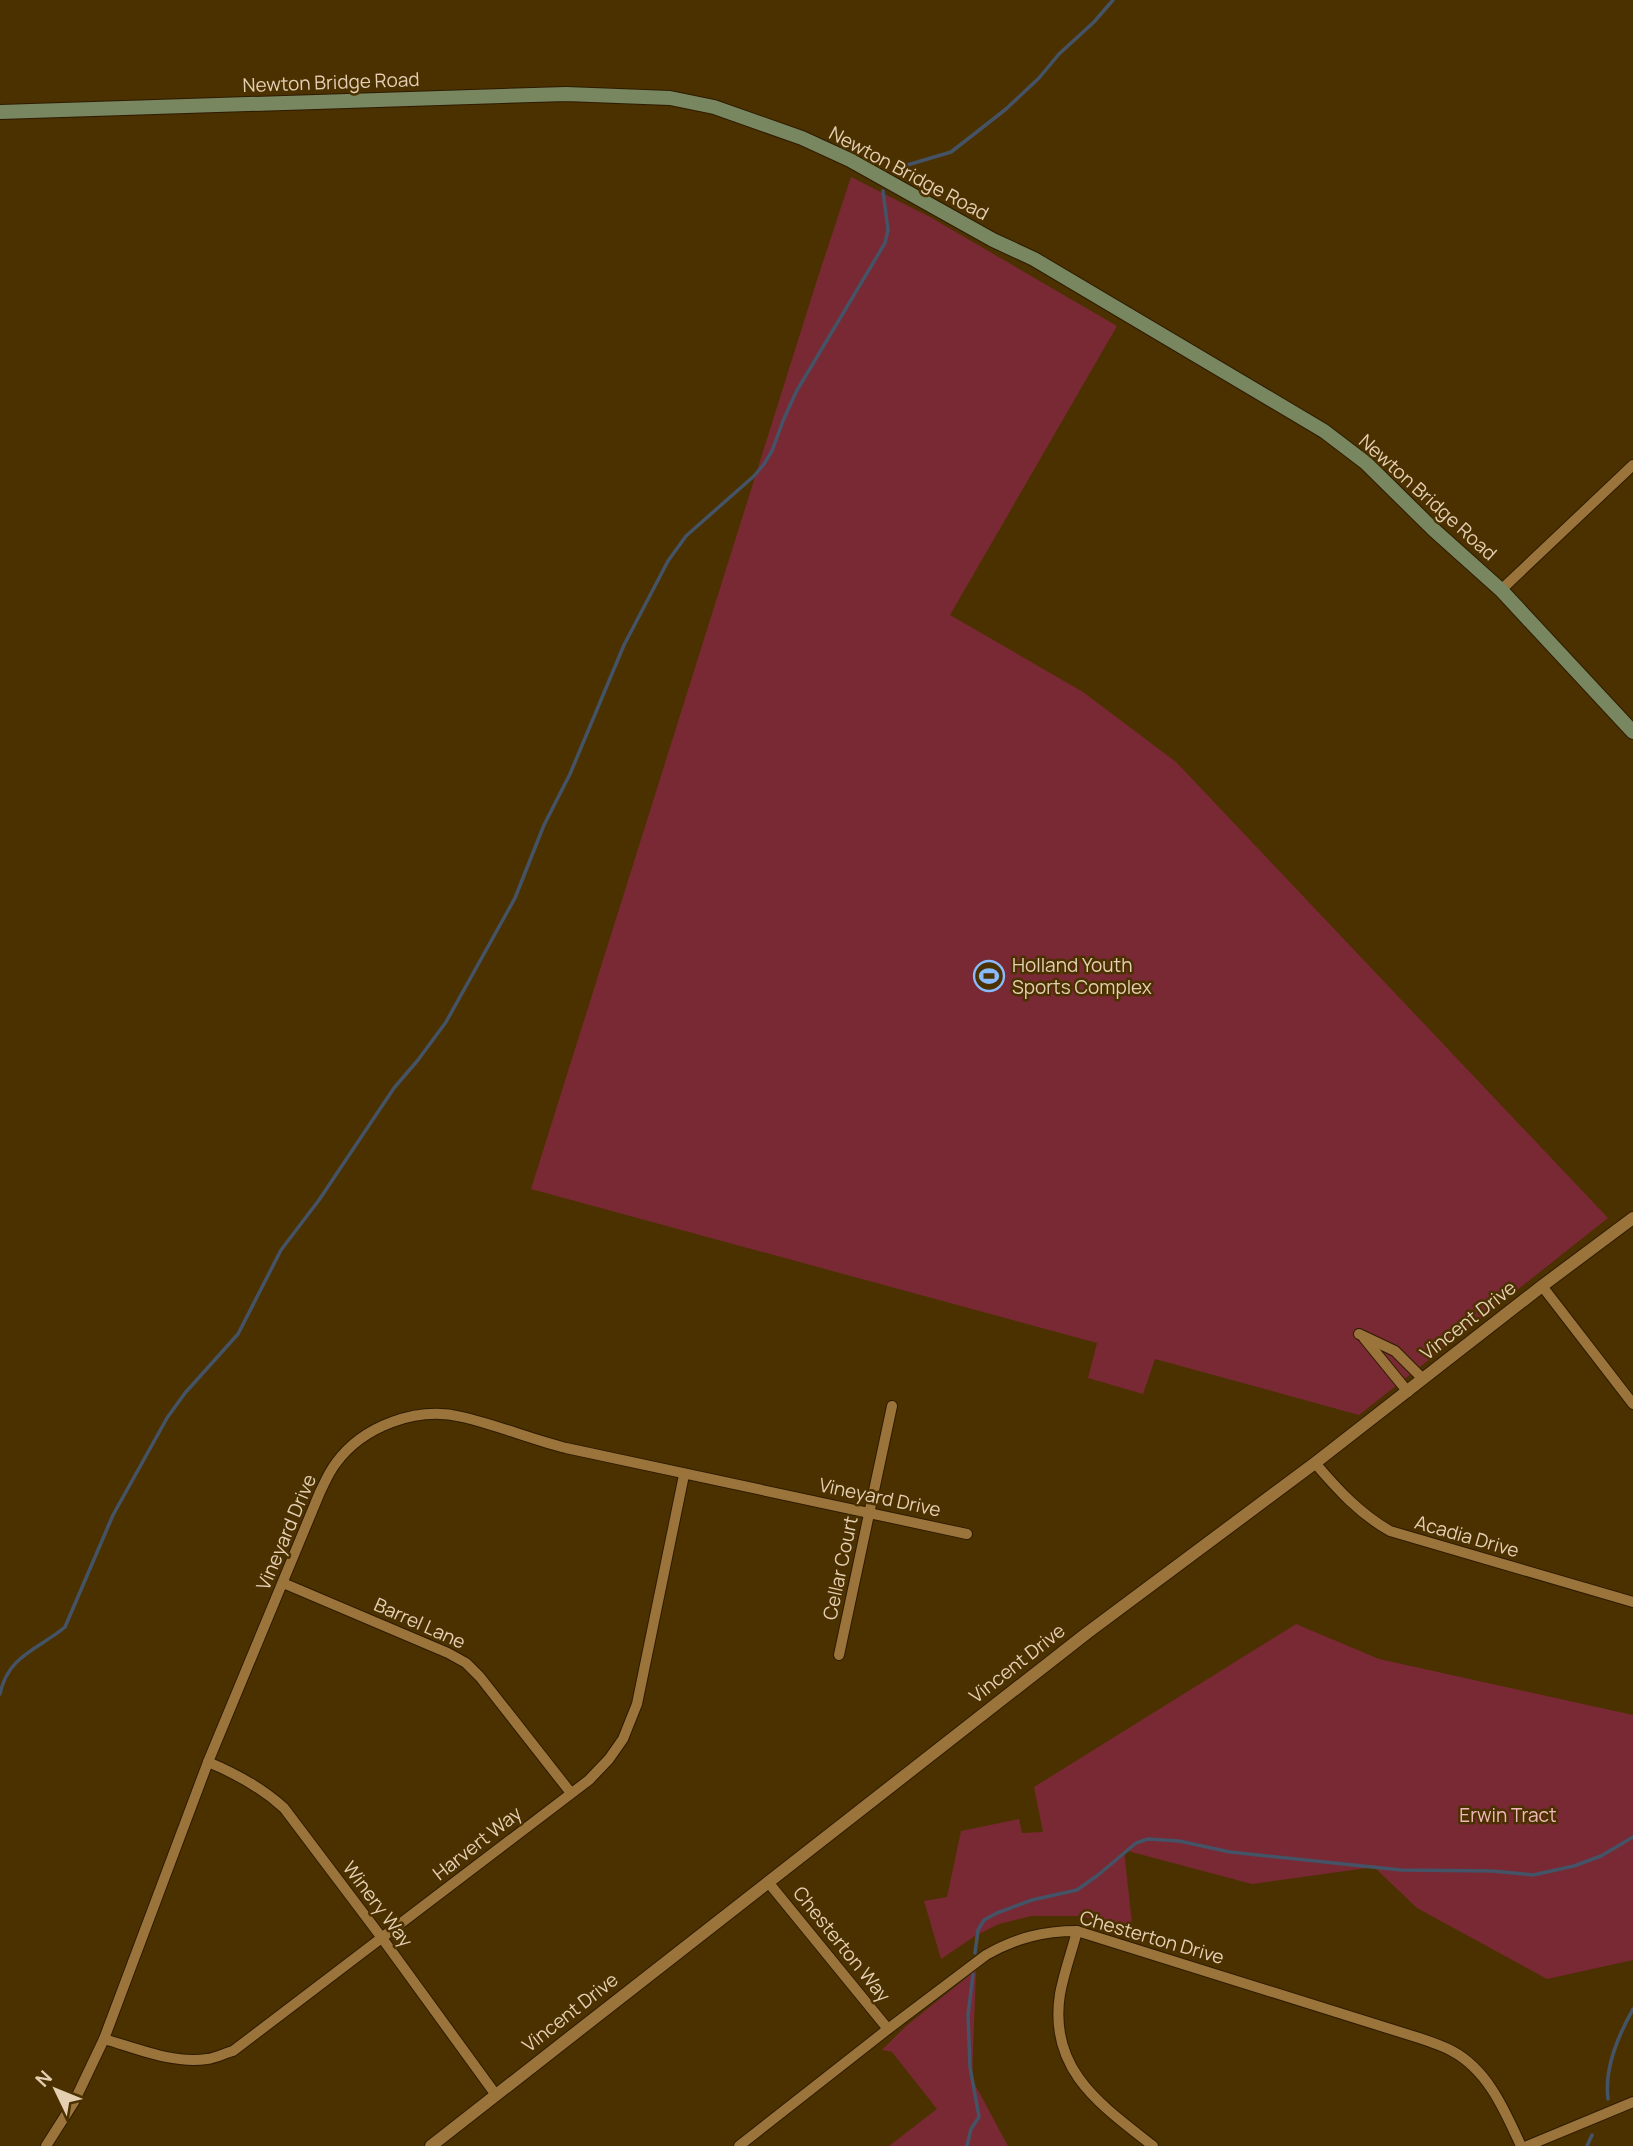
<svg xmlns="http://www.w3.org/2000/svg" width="1633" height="2146" font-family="Manrope,sans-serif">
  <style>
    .green { fill: #782934 }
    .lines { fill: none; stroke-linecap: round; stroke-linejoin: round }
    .stream { stroke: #445366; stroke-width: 3.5 }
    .minor-casing { stroke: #2d1b00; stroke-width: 12 }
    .tertiary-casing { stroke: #2d1b00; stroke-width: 14 }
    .secondary-casing { stroke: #2d1b00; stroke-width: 16 }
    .minor { stroke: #9a743b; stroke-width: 10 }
    .tertiary { stroke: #9a743b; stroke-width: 12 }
    .secondary { stroke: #78875f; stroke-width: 14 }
    .labels { text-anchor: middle; stroke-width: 5; stroke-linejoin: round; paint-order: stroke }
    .street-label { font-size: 19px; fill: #e4cfb3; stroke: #4c3100 }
    .poi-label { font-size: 19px; fill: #e4cfb3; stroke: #4c3100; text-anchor: start }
    .park-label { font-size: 19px; fill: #f1b8bb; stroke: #4c3100 }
  </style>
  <rect width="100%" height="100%" fill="#4c3100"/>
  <g class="green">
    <polygon points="851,177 930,217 1117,326 950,615 1083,692 1176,762 1608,1218 1359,1415 1155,1359 1143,1394 1088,1378 1097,1343 531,1189 817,280"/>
    <polygon points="1296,1624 1379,1659 1633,1715 1633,1960 1547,1979 1417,1908 1374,1867 1252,1884 1124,1850 1133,1933 1082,1916 1031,1916 999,1924 975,1936 941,1959 924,1901 947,1897 961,1831 1019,1819 1022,1833 1043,1832 1034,1787"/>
    <polygon points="976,1970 972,2079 1008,2146 889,2146 937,2109 892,2052 882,2050 906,2026"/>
  </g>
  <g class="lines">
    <g class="stream">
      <polyline points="894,169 951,152 978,131 1006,109 1039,78 1059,54 1094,22 1113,0"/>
      <path d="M0,1694C8,1655 39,1649 65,1627L113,1515L167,1418L185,1393L238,1334L281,1250L319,1200L394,1088L418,1060L446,1022L515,898L544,825L570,774L624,645L668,561L686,536L754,476L764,464L772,451L783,421L796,392L885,243L888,230L883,191"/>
      <polyline points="975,1953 978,1930 984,1920 997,1913 1032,1900 1077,1890 1098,1875 1136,1843 1148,1839 1179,1841 1230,1852 1401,1870 1493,1871 1533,1875 1574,1866 1601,1856 1633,1837"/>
      <path d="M1608,2099C1604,2068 1618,2036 1633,2009"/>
      <polyline points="967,2146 971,2129 979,2117 970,2067 968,2015 973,1974"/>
      <polyline points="1587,2146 1592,2135"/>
    </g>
    <g class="minor-casing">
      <g id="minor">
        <polyline points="1501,590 1633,465"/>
        <polyline points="1542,1286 1633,1404"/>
        <polyline points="1359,1334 1395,1351 1423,1379"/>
        <polyline points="1364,1338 1408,1392"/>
        <path d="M1315,1463C1338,1490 1360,1514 1390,1531L1633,1602"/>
        <polyline points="283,1583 448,1653 466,1663 480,1677 571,1793"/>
        <polyline points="839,1655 892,1406"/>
        <path d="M208,1762C237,1774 261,1787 284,1808L382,1938L496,2095"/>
        <polyline points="768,1882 888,2029"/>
        <path d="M1077,1931C1072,1951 1064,1972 1060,1994C1048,2070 1101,2105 1153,2146"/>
        <path d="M104,2039C136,2048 172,2064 207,2059C216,2058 225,2053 233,2051L589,1780L609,1759L623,1739L637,1704L684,1475"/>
        <path d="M46,2146L74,2102L104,2039L208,1762L320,1492C325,1482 329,1472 336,1463C363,1426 417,1406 462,1417C497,1425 530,1439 566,1448L967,1534"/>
        <path d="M739,2146L888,2029L986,1955C1016,1938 1043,1931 1077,1931L1416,2037C1428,2041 1441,2045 1452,2051C1488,2070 1505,2111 1521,2146"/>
        <polyline points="1527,2146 1633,2102"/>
      </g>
    </g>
    <g class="tertiary-casing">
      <polyline id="tertiary" points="431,2146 1087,1633 1315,1463 1542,1286 1633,1218"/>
    </g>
    <g class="secondary-casing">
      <polyline id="secondary" points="0,112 566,94 670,98 714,107 802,138 850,160 993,240 1034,259 1324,431 1366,463 1434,530 1501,590 1633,732"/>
    </g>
    <use href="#minor" class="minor"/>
    <use href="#tertiary" class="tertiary"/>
    <use href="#secondary" class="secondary"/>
  </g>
  <defs>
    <g id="stadium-ring" transform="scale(1.575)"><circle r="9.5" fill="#4c3100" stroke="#89bafc" stroke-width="1.5"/><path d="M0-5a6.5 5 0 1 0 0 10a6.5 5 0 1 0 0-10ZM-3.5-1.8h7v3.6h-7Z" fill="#89bafc"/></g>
  </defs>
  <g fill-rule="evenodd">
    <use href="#stadium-ring" x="989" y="976"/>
  </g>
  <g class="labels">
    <g class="street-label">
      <text transform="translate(331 82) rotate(-2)" y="7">Newton Bridge Road</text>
      <text transform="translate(909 173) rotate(28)" y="7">Newton Bridge Road</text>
      <text transform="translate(1428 497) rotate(42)" y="7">Newton Bridge Road</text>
      <text transform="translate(1468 1320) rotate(-38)" y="7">Vincent Drive</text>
      <text transform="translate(880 1497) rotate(12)" y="7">Vineyard Drive</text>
      <text transform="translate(286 1532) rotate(-67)" y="7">Vineyard Drive</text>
      <text transform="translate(1467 1536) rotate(16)" y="7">Acadia Drive</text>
      <text transform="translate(840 1568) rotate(-78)" y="7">Cellar Court</text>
      <text transform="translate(420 1623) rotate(24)" y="7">Barrel Lane</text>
      <text transform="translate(1017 1663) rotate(-38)" y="7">Vincent Drive</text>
      <text transform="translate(477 1843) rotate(-38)" y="7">Harvert Way</text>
      <text transform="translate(378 1904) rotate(53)" y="7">Winery Way</text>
      <text transform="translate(1152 1937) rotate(16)" y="7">Chesterton Drive</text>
      <text transform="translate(842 1944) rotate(51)" y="7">Chesterton Way</text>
      <text transform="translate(570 2012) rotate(-38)" y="7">Vincent Drive</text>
    </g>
    <g class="poi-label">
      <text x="1012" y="972">Holland Youth<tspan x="1012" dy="22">Sports Complex</tspan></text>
    </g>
    <g class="park-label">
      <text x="1508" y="1822">Erwin Tract</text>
    </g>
  </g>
  <g transform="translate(56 2090) rotate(313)" stroke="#4c3100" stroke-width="5" paint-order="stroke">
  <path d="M0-5L12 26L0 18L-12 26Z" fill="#e4cfb3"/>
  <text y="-10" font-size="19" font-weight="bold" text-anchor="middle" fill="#e4cfb3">N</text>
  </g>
</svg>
